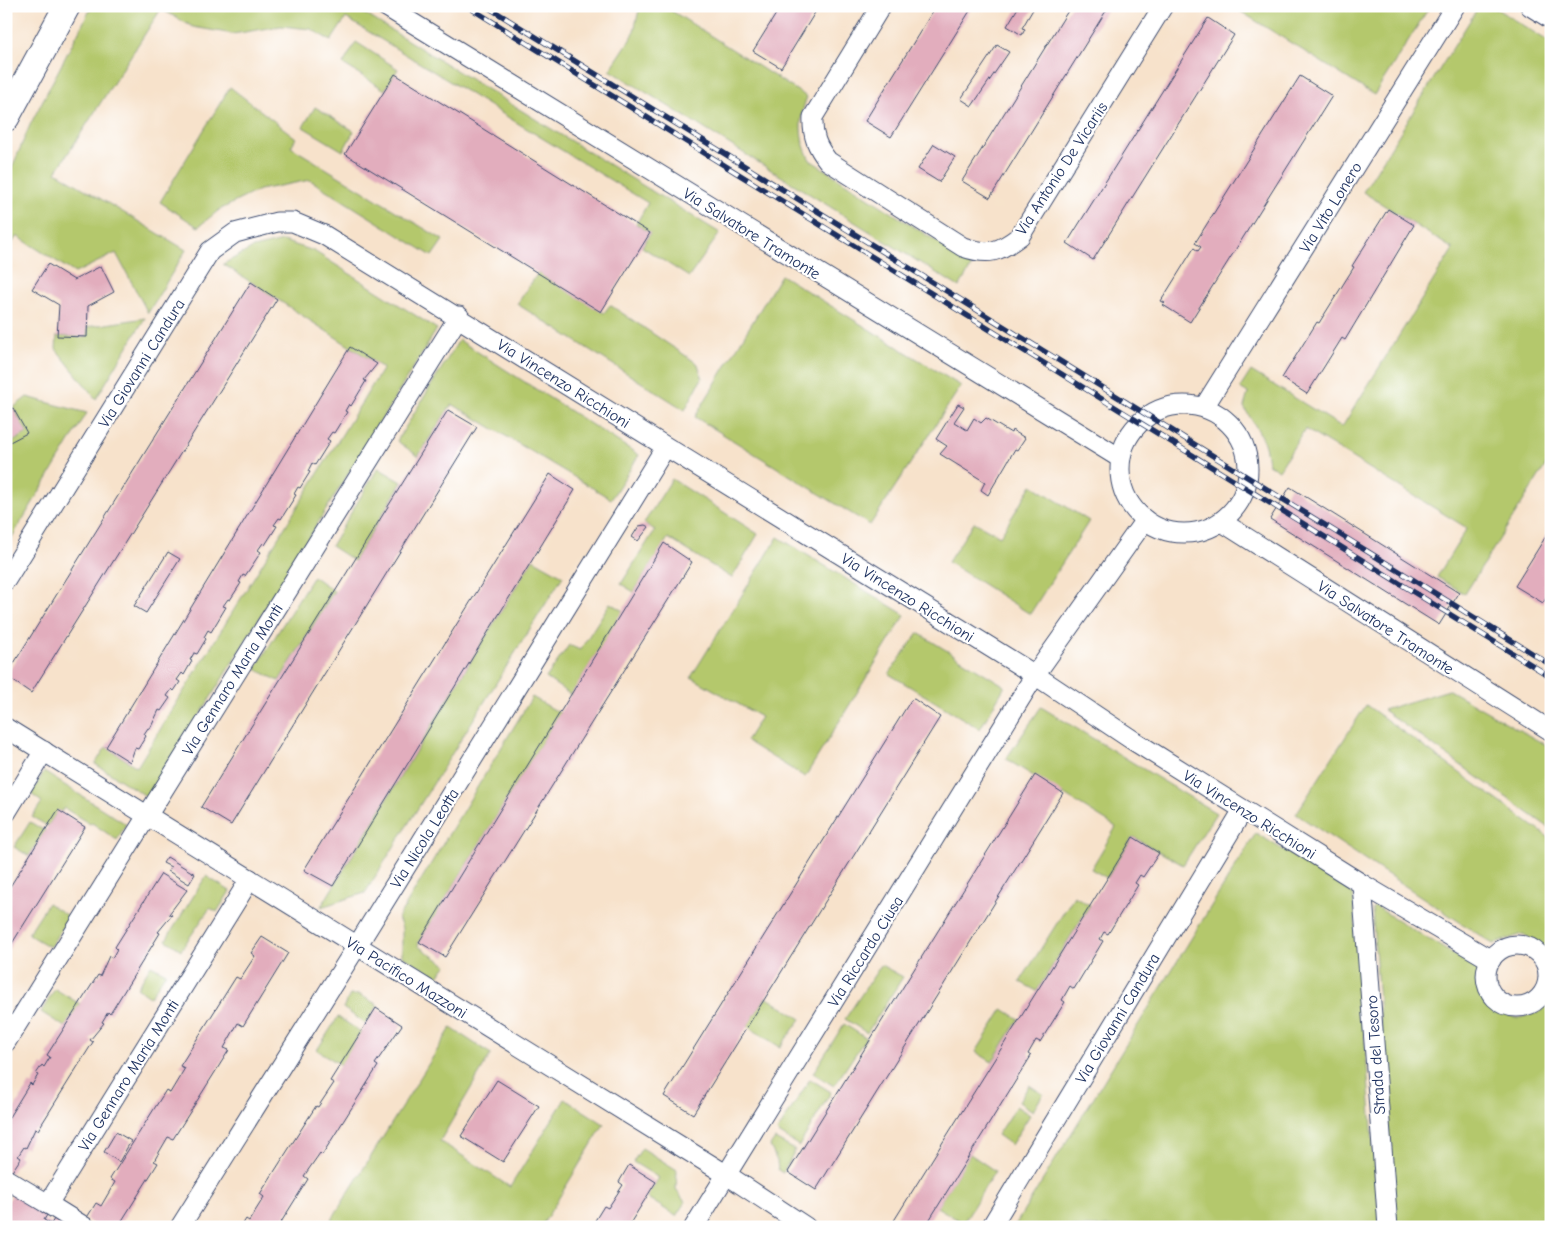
<svg xmlns="http://www.w3.org/2000/svg" width="1557" height="1233" font-family="'Comic Neue',sans-serif">
  <style>
    .green { fill: #b4c86c; stroke: #687c65 }
    .building { fill: #e2adbd }
    .lines { fill: none; stroke-linecap: round; stroke-linejoin: round }
    .minor-casing { stroke: #3c4a6e; stroke-width: 21 }
    .secondary-casing { stroke: #3c4a6e; stroke-width: 28 }
    .minor { stroke: #fff; stroke-width: 19 }
    .secondary { stroke: #fff; stroke-width: 26 }
    .rail-casing { stroke: #1b2f5e; stroke-width: 5.5 }
    .rail { stroke: #fff; stroke-width: 4; stroke-dasharray: 11; stroke-linecap: butt }
    .labels { text-anchor: middle; stroke-width: 4.5; stroke-linejoin: round; paint-order: stroke }
    .street-label { font-size: 16px; fill: #1b2f5e; stroke: #fff }
  </style>
  <rect width="100%" height="100%" fill="#fff"/>
  <filter id="ink" filterUnits="userSpaceOnUse"><feTurbulence type="fractalNoise" baseFrequency=".02" numOctaves="2"/><feDisplacementMap in="SourceGraphic" scale="10" xChannelSelector="R" yChannelSelector="G"/><feConvolveMatrix kernelMatrix="1 2 1 2 8 2 1 2 1" color-interpolation-filters="sRGB"/></filter>
  <filter id="wash" filterUnits="userSpaceOnUse"><feTurbulence type="fractalNoise" baseFrequency=".0096" numOctaves="4" result="noise"/><feDisplacementMap in="SourceGraphic" scale="20" xChannelSelector="R" yChannelSelector="G"/><feGaussianBlur stdDeviation="1.12" result="paint"/><feColorMatrix in="noise" values="0 0 0 0 0 0 0 0 0 0 0 0 0 0 0 0 0 1.4 0 .05"/><feComposite in="paint" operator="in"/></filter>
  <g filter="url(#wash)">
    <rect width="100%" height="100%" fill="#f7e2cb"/>
    <g class="green">
      <polygon points="92,6 352,6 720,233 689,277 642,247 650,233 636,224 648,203 346,18 331,41 311,29 281,26 233,34 193,27 161,9 56,172 186,250 148,313 116,253 75,273 17,236 6,252 6,182 30,125"/>
      <path d="M640,6H664L807,97C798,120 799,138 810,160L964,259L975,261L959,287L610,70L633,35Z"/>
      <polygon points="1232,6 1430,6 1374,95"/>
      <path d="M1479,6H1492L1551,43V457L1465,594L1437,577L1467,528L1305,429L1279,470L1268,464C1265,434 1257,431 1244,407L1248,393L1240,388L1251,371L1342,427L1453,249L1363,192Z"/>
      <polygon points="356,42 398,69 385,90 343,64"/>
      <polygon points="230,87 296,138 291,147 443,240 432,256 310,180 259,190 219,210 198,227 160,202"/>
      <polygon points="315,107 354,131 343,151 303,127"/>
      <polygon points="283,241 314,251 437,329 149,798 95,764 106,747 137,767 383,368 223,264 253,248"/>
      <polygon points="538,273 604,313 610,305 698,364 702,378 685,410 517,304"/>
      <polygon points="781,275 961,386 870,525 695,417"/>
      <polygon points="145,318 96,399 56,349 57,336 87,337 87,327"/>
      <polygon points="459,340 639,455 611,499 452,404 418,456 397,441"/>
      <polygon points="27,397 87,413 6,547 6,446 27,433 13,408"/>
      <polygon points="378,468 402,482 354,561 331,546"/>
      <polygon points="672,479 758,534 732,578 668,538 634,592 621,584 655,530 644,523"/>
      <polygon points="1032,485 1089,521 1030,614 948,562 974,522 1000,536"/>
      <polygon points="778,537 905,615 805,777 746,741 761,717 691,677"/>
      <polygon points="533,559 563,576 365,893 321,907"/>
      <polygon points="313,576 334,591 279,681 255,669"/>
      <polygon points="610,603 623,611 571,695 546,678 569,645 580,650"/>
      <polygon points="918,633 1005,686 980,729 889,674"/>
      <polygon points="1449,690 1551,748 1551,829 1383,710"/>
      <polygon points="532,697 560,713 419,942 418,946 447,965 438,976 402,956 402,928 398,918"/>
      <polygon points="1366,705 1551,839 1551,951 1523,934 1493,944 1296,814"/>
      <polygon points="1041,707 1216,813 1183,865 1133,837 1107,878 1091,869 1116,827 1006,759"/>
      <polygon points="44,772 126,824 117,840 92,823 90,824 64,808 61,812 58,810 48,826 32,817 42,802 31,794"/>
      <polygon points="30,822 45,831 29,856 14,847"/>
      <polygon points="1256,833 1353,893 1380,1227 1014,1227"/>
      <polygon points="206,876 230,891 217,912 210,908 181,950 166,940"/>
      <polygon points="1074,896 1090,905 1037,991 1020,982"/>
      <polygon points="48,903 69,917 50,947 28,934"/>
      <polygon points="1375,906 1480,971 1482,995 1499,1013 1519,1018 1540,1012 1551,1000 1551,1227 1396,1227 1372,909"/>
      <polygon points="151,965 166,973 150,997 137,988"/>
      <polygon points="881,965 903,977 867,1033 845,1019"/>
      <polygon points="55,989 80,1004 65,1027 41,1012"/>
      <polygon points="350,995 360,995 378,1005 366,1024 343,1008"/>
      <polygon points="766,997 801,1019 780,1047 747,1026"/>
      <polygon points="1003,1009 1019,1019 992,1062 976,1052"/>
      <polygon points="338,1017 361,1032 341,1065 317,1050"/>
      <polygon points="844,1024 866,1038 834,1086 813,1073"/>
      <polygon points="451,1028 491,1054 440,1141 510,1187 565,1099 604,1124 541,1227 327,1227"/>
      <polygon points="810,1079 831,1092 799,1146 777,1132"/>
      <polygon points="1029,1085 1043,1094 1033,1111 1019,1102"/>
      <polygon points="1016,1106 1030,1115 1011,1145 997,1135"/>
      <polygon points="775,1139 795,1150 783,1173 778,1170 777,1161 770,1146"/>
      <polygon points="642,1148 677,1170 676,1190 685,1202 676,1216 646,1197 659,1178 633,1162"/>
      <polygon points="970,1154 995,1171 963,1223 937,1207"/>
    </g>
    <g id="blocks">
      <g class="building">
        <polygon points="781,6 819,6 781,68 753,51"/>
        <polygon points="936,6 973,6 891,137 865,121"/>
        <polygon points="1019,6 1035,6 1022,28 1025,29 1022,35 1007,26"/>
        <polygon points="1071,6 1109,6 990,198 962,181"/>
        <polygon points="1208,18 1234,35 1093,260 1067,243"/>
        <polygon points="997,45 1009,52 972,106 961,99"/>
        <polygon points="395,74 650,233 601,312 345,154"/>
        <polygon points="1300,76 1332,96 1190,322 1163,305 1165,303 1161,301 1194,248 1198,251 1201,247 1195,243"/>
        <polygon points="934,144 955,157 939,182 918,169"/>
        <polygon points="1388,209 1414,225 1345,340 1342,338 1307,394 1282,378 1317,322 1319,323 1354,267 1352,266"/>
        <polygon points="48,264 74,280 101,266 114,292 88,306 87,337 57,336 59,305 32,289"/>
        <polygon points="251,282 277,299 31,693 6,676"/>
        <polygon points="350,347 377,364 364,380 366,381 351,406 349,404 345,411 347,412 334,433 332,432 327,439 330,441 315,465 312,463 308,471 310,472 300,488 298,487 294,494 296,495 281,519 279,518 274,525 277,526 265,545 263,543 258,550 261,552 245,576 243,575 239,582 241,583 230,600 228,599 223,606 226,607 211,632 208,630 204,637 206,639 197,654 194,653 190,660 192,661 184,675 182,673 177,680 180,682 174,691 172,689 167,696 170,698 161,711 159,710 150,729 148,728 144,734 146,736 138,749 135,748 130,762 106,747"/>
        <polygon points="958,404 964,407 954,422 967,430 974,418 981,423 986,418 1011,433 1012,430 1025,438 1017,450 1015,449 988,495 981,490 985,482 940,454 947,446 936,439"/>
        <polygon points="13,408 27,433 6,444 6,411"/>
        <polygon points="448,410 477,427 231,825 201,807"/>
        <polygon points="550,474 575,490 333,886 304,870"/>
        <polygon points="1290,487 1459,593 1439,625 1270,519"/>
        <polygon points="645,525 649,527 638,541 632,537 639,526"/>
        <polygon points="1551,528 1551,590 1543,603 1515,586"/>
        <polygon points="664,543 692,562 445,957 419,942"/>
        <polygon points="168,552 180,559 146,613 134,606"/>
        <polygon points="914,699 940,717 693,1114 664,1096 911,700"/>
        <polygon points="1035,775 1063,793 816,1190 788,1172"/>
        <polygon points="58,810 85,827 6,953 6,893"/>
        <polygon points="1133,837 1159,853 1143,877 1140,875 1135,883 1138,885 1108,934 1104,932 1100,939 1103,941 1074,989 1070,986 1062,1000 1065,1002 1040,1042 1036,1040 1028,1054 1031,1056 925,1227 890,1227"/>
        <polygon points="167,857 195,874 189,884 168,871 171,867 163,863"/>
        <polygon points="161,874 187,890 169,914 172,915 158,932 160,933 110,1014 108,1012 102,1022 104,1023 90,1040 93,1042 38,1130 35,1129 26,1148 24,1147 18,1156 21,1158 11,1173 6,1170 6,1122 30,1083 32,1085 38,1075 36,1074 42,1065 44,1067 50,1057 47,1055 98,975 100,976 109,956 112,958 117,949 115,947"/>
        <polygon points="262,937 288,953 243,1026 238,1023 224,1048 229,1050 173,1139 168,1137 154,1161 158,1163 118,1227 97,1227 86,1219 96,1203 101,1206 115,1182 110,1179 166,1090 170,1093 185,1068 180,1066 236,977 240,979 255,956 251,953"/>
        <polygon points="376,1008 402,1025 375,1064 378,1066 322,1155 320,1153 304,1176 308,1179 278,1227 241,1227 246,1219 249,1221 264,1197 260,1194 316,1106 318,1107 334,1083 330,1081"/>
        <polygon points="497,1080 539,1106 503,1162 461,1136"/>
        <polygon points="116,1132 131,1141 119,1162 104,1152"/>
        <polygon points="629,1165 656,1182 629,1225 631,1227 591,1227 604,1206 608,1208 623,1185 619,1182"/>
        <polygon points="13,1194 47,1215 44,1220 51,1224 54,1219 66,1227 6,1227 6,1204"/>
      </g>
    </g>
  </g>
  <g filter="url(#ink)">
    <use href="#blocks" fill-opacity="0" stroke="#3c4a6e" stroke-width="1"/>
    <g class="lines">
      <g class="minor-casing">
        <g id="minor">
          <polyline points="385,6 1120,458"/>
          <path d="M881,6L813,117C812,136 817,147 828,161L963,247C989,256 999,252 1020,236L1163,6"/>
          <polyline points="1530,6 1551,19"/>
          <circle cx="1184" cy="469" r="64"/>
          <polyline points="1204,407 1455,6"/>
          <polyline points="1222,522 1551,731"/>
          <polyline points="6,580 210,251 235,233 277,222 293,222 324,235 1035,675 1134,741 1362,884 1491,960"/>
          <polyline points="6,728 727,1175 806,1227"/>
          <polyline points="6,813 44,751"/>
          <polyline points="1362,884 1388,1227"/>
          <circle cx="1517" cy="976" r="31"/>
          <polyline points="6,1042 459,316"/>
          <polyline points="6,1179 48,1204 250,879"/>
          <polyline points="48,1204 85,1227"/>
          <polyline points="180,1227 357,946 665,448"/>
          <polyline points="694,1227 1035,675 1145,520"/>
          <polyline points="991,1227 1243,810"/>
        </g>
      </g>
      <g class="secondary-casing">
        <polyline id="secondary" points="6,118 67,6"/>
      </g>
      <use href="#minor" class="minor"/>
      <use href="#secondary" class="secondary"/>
      <g class="rail-casing">
        <g id="rail">
          <polyline points="467,6 1551,677"/>
          <polyline points="486,6 1551,665"/>
        </g>
      </g>
      <use href="#rail" class="rail"/>
    </g>
  </g>
  <g class="labels">
    <g class="street-label">
      <text transform="translate(1061 168) rotate(-57)" y="6">Via Antonio De Vicariis</text>
      <text transform="translate(1330 207) rotate(-58)" y="6">Via Vito Lonero</text>
      <text transform="translate(752 233) rotate(32)" y="6">Via Salvatore Tramonte</text>
      <text transform="translate(141 363) rotate(-58)" y="6">Via Giovanni Candura</text>
      <text transform="translate(564 383) rotate(32)" y="6">Via Vincenzo Ricchioni</text>
      <text transform="translate(908 597) rotate(32)" y="6">Via Vincenzo Ricchioni</text>
      <text transform="translate(1386 627) rotate(33)" y="6">Via Salvatore Tramonte</text>
      <text transform="translate(232 679) rotate(-58)" y="6">Via Gennaro Maria Monti</text>
      <text transform="translate(1250 814) rotate(32)" y="6">Via Vincenzo Ricchioni</text>
      <text transform="translate(424 838) rotate(-58)" y="6">Via Nicola Leotta</text>
      <text transform="translate(865 951) rotate(-58)" y="6">Via Riccardo Ciusa</text>
      <text transform="translate(407 977) rotate(32)" y="6">Via Pacifico Mazzoni</text>
      <text transform="translate(1117 1018) rotate(-59)" y="6">Via Giovanni Candura</text>
      <text transform="translate(1375 1055) rotate(-94)" y="6">Strada del Tesoro</text>
      <text transform="translate(128 1075) rotate(-58)" y="6">Via Gennaro Maria Monti</text>
    </g>
  </g>
  <rect width="1557" height="1233" fill="none" stroke="#fff" stroke-width="25"/>
</svg>
